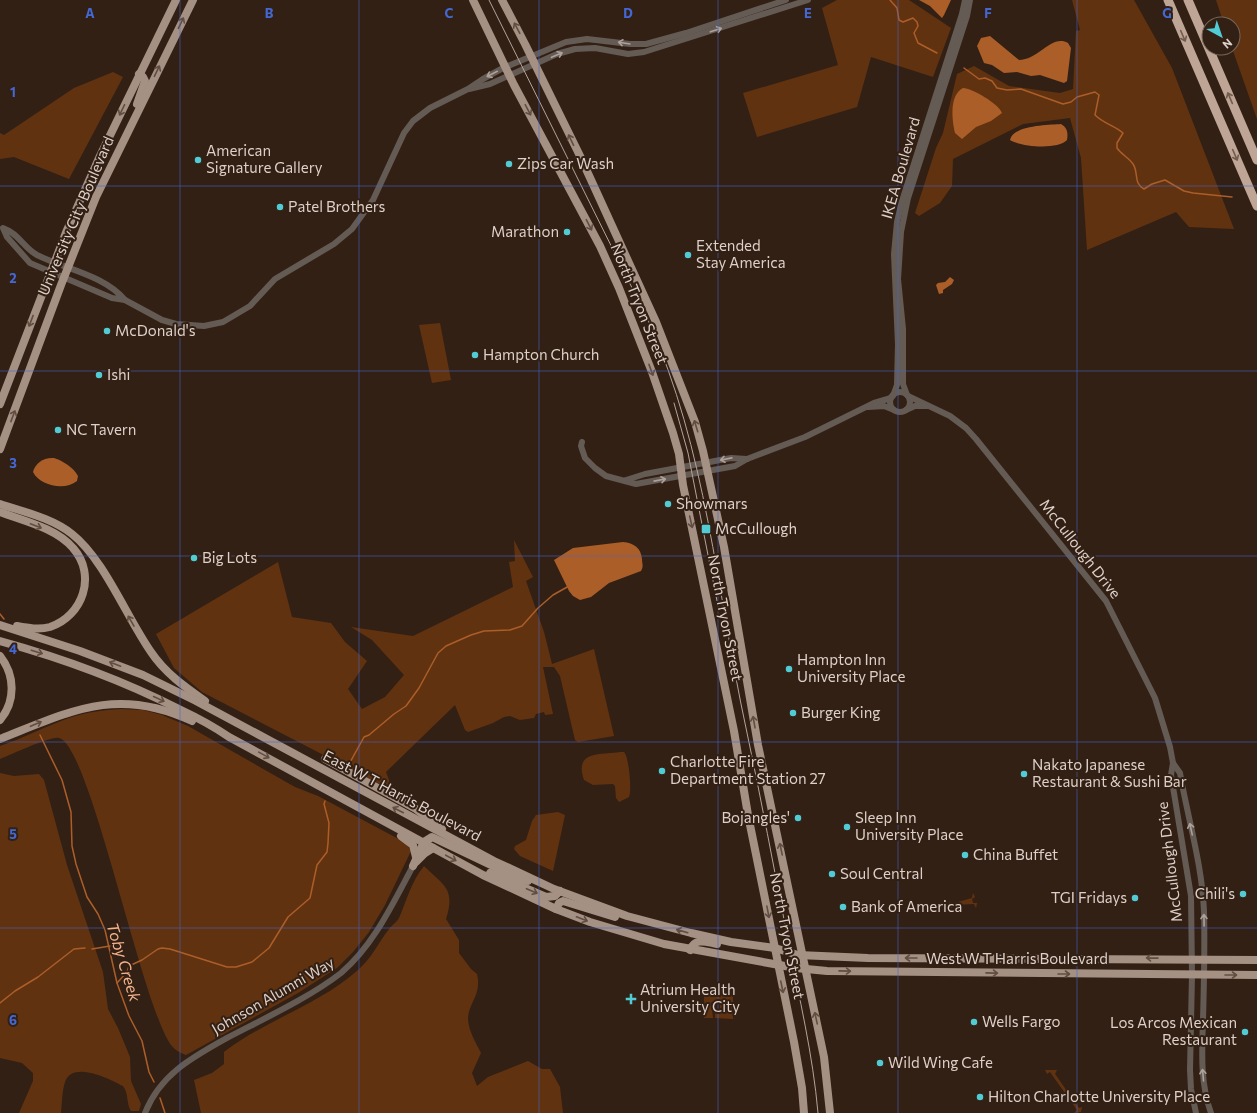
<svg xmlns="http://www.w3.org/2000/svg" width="1257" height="1113" font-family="Commissioner,sans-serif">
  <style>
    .green { fill: #613210 }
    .water { fill: #ac5e29 }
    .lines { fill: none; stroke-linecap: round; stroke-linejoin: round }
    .stream { stroke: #ac5e29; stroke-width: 1.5 }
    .minor { stroke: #655b55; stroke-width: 6 }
    .major { stroke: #a59084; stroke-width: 8 }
    .highway { stroke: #bea596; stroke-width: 9 }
    .tram { stroke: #b3a49c; stroke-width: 1 }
    .oneway { stroke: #614d41 }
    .oneway2 { stroke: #ada19b }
    .oneway3 { stroke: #725c4e }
    .grid { fill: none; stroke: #4368d5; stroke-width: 1; stroke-opacity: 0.55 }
    .poi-dot { fill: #51ccd5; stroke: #332014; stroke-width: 1.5 }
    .labels { text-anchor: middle; stroke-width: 4; stroke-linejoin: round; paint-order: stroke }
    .poi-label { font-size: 15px; fill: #ddd0c9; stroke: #332014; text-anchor: start }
    .street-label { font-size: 15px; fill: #ddd0c9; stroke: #332014 }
    .water-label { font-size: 16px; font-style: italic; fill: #f3b38d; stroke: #332014 }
    .grid-label { font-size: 13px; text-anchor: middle; font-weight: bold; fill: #4368d5; stroke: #332014; stroke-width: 4; stroke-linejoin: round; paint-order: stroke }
  </style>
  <rect width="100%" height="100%" fill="#332014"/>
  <g class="green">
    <polygon points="837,0 909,0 951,28 933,77 871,57 857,107 757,137 743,93 838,65 822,8"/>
    <polygon points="1072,0 1134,0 1172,68 1234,229 1189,227 1176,212 1087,250 1081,158 1070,118 1023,124 953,159 952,186 940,203 919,216 915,213 936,148 943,133 957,74 974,66 1009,86 1060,93 1073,89 1076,31 1080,30"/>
    <polygon points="1216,0 1257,0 1257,119 1232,48 1233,24 1224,24"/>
    <polygon points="113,72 123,77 69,179 14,157 0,159 0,133 4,135 74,88"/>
    <polygon points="440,323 451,380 432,383 419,325"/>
    <polygon points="514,540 533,577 526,581 544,632 552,664 594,649 614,736 578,742 575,740 560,676 554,667 543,667 553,714 545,715 544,712 536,714 534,718 520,720 510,716 504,717 493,723 468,732 465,730 455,705 386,772 393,791 202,692 174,668 156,634 278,562 292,617 331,623 345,642 367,661 348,689 362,709 385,697 404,675 372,640 351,627 413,636 513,587 509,562 515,561"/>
    <path d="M121,709L143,710L162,715L188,726L295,787L318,796L406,843L411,851L385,905L369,932L353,952L337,968L298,993L186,1055C180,1053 175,1050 171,1045C141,1003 90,745 59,738C50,736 11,755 0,759V746C24,738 46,726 69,718C86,712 104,710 121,709Z"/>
    <path d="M620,752H624C629,757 632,791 629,797L619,802L616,798L615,786L613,784L593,785L584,780C574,751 599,755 620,752Z"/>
    <path d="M0,773L14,776L39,774L44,780L67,865L103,972L108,1009L118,1028L130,1057L131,1081L141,1104L139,1111H131C126,1103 129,1094 123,1086C110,1079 72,1060 65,1082C62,1091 62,1103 61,1113H19L33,1081V1073L22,1063L0,1058Z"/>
    <polygon points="558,812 565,815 553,871 520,856 514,849 515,846 526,840 532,821 536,815"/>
    <path d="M424,866C443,885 456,888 446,919L459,940V953L471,969L477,974C482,995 469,1002 468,1018C468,1030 476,1043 481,1053L472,1073L477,1086L488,1077L528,1061L542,1069H550L560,1087L563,1113H201L194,1080L212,1073L224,1064V1052C265,1020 319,1005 358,970C372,958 378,943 389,929C392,925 397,922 399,918C407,900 411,882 424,866Z"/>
    <polygon points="973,893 975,897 972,899 973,903 977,903 976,908 974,904 952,905 952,908 949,907 949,901 951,904 972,898"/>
    <polygon points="704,994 733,994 733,1019 715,1018 715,1011 720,1011 720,1002 711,1002 713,1018 704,1018"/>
    <polygon points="1045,1070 1057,1070 1055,1074 1079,1108 1082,1107 1081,1112 1074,1113 1077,1110 1050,1072 1047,1074"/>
  </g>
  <g class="water">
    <polygon points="919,0 951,0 944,15 942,18 930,6"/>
    <path d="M990,36L1019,60C1039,60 1051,34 1068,43L1071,48L1067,81L1064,83L1040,75L1031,76L1017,72L1004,73L992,65L984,63L977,46L981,38Z"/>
    <path d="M963,88C972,88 999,104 1002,113L991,121L976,127L962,139L955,133C952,120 949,95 963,88Z"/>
    <path d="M1061,124C1068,128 1068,134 1067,140C1058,150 1021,147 1010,140C1013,125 1049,125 1061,124Z"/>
    <polygon points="950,277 954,280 952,284 943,290 943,293 939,294 936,285 938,283 945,282"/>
    <path d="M54,458C63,461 73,467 78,476L77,481C65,491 40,486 33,472C35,463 44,457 54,458Z"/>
    <path d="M623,542C634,543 641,548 642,559C642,564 644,566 641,571L609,583L591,597L580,600L573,596L569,591L554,560L573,548Z"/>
  </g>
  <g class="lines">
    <g class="stream">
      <polyline points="890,0 897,8 899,20 903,22 913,18 917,22 918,26 914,33 918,43 937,53"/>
      <path d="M964,68L979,79L985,78L992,81L997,88L1007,90L1021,89L1063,104L1071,102L1077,97L1095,92L1099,95L1095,115C1104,124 1114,125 1123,133L1117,143V148C1121,154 1129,158 1133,164C1139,173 1133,183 1144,189L1152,184L1165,180L1184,191L1193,193L1232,197"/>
      <polyline points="0,614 4,619"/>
      <polyline points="40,735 62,780 71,812 72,846 76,864 87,897 98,914 105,930 117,983 129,1016 142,1041 149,1072 154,1082"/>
      <polyline points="348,766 364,737 369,735 394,714 406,706 419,688 438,653 446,646 471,635 484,631 510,630 522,626 538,608 553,595 569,586"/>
      <polyline points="92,949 110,946"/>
      <polyline points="117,983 127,972 129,966 142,960 158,949 162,948 170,949 227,967 236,967 252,962 269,948 288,917 310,898 317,865 327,852 328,843 329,823 324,804 325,801"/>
      <polyline points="0,1003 15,991 38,977 74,949 85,948"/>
      <polyline points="160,1098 165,1113"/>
    </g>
    <g class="minor">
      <polyline points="469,89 490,84 557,54 575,49 595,48 628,54 644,52 808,0"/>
      <path d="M3,228C18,233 24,248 37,255C65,269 104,275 125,300L112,298L30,263L7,237Z"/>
      <polyline points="125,300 162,320 176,324 204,326 223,322 250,306 275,279 334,244 352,229 373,200 404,133 413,121 430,108 468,89 483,79 503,68 566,42 587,39 630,44 646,44 686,33 786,0"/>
      <circle cx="900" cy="402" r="10"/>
      <polyline points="907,395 903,384 903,329 898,279 901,232 908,198 967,16 970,0"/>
      <polyline points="893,396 897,385 898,344 894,254 897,222 902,201 962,14 965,0"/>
      <polyline points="908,396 950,416 966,428 976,439 1106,601 1155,698 1170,747 1173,763 1171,775 1191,896 1192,975 1190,1070 1191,1089 1196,1113"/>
      <polyline points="868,407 884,406 894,410"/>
      <polyline points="906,410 915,406 928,406"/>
      <polyline points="582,442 581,446 585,458 595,468 606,476 636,484 735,466 747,459 805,437 874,403 891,398"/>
      <polyline points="626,480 645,474 731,458 747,459"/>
      <path d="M1173,763L1180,773C1188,819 1202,864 1204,911C1205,947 1204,983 1203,1020C1202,1051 1200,1083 1211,1113"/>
      <path d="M145,1113C160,1075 191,1058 225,1039C261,1020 309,998 341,973C374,945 393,903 413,866"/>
    </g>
    <g class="major">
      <polyline points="473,0 514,85 600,246 619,288 652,372 673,433 679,454 683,485 734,731 748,815 794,1042 802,1088 804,1113"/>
      <polyline points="502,0 525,44 581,158 656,322 695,422 703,451 724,547 758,745 824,1057 830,1113"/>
      <polyline points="137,104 145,81 143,77 139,74"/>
      <polyline points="0,404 67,230 99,158 176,0"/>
      <polyline points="0,449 61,285 96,197 193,0"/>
      <path d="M0,504C24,512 52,518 72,534C104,559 127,618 151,652C165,673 185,687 205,701"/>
      <path d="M0,512C24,521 56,528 73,548C97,575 83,616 50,627C39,630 28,628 17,626"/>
      <polyline points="0,625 80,651 143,675 196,701 494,861 554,889 627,916 691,933 731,942 775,948 798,955 868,958 1257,960"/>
      <path d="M0,641C62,658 122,680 179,709C196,717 213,726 229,737L483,875L556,909L590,922L664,944L796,968L827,971L1257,975"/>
      <path d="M0,656C15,675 16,701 0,720"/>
      <path d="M0,739C71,711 117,686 192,721"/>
      <polyline points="325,759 416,809 442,829"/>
      <polyline points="401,836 413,845 416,857"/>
      <polyline points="416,862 425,853 433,848"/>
      <polyline points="413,866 424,842 432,837 518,878 528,881"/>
      <polyline points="490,873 546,897 555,896 560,891"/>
      <polyline points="556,909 559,903 563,901 615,917"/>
      <path d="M690,950C695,937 706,942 717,944"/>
    </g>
    <g class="highway">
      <polyline points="1168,0 1257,206"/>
      <polyline points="1188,0 1257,160"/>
    </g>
    <g class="tram">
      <path d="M489,0L648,320C707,451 716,589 746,728C761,798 774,869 788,940C799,997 813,1055 818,1113"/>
      <polyline points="674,403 688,453 718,606"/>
    </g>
  </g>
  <defs><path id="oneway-shaft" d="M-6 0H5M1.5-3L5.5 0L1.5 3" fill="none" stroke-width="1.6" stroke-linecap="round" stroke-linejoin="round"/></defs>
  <g class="oneway">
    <use href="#oneway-shaft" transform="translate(181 23) rotate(-64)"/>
    <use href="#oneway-shaft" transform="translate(517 28) rotate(-118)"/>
    <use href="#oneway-shaft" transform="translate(157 71) rotate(-64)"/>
    <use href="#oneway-shaft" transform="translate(122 110) rotate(116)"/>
    <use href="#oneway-shaft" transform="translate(528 110) rotate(62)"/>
    <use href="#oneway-shaft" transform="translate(571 140) rotate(-116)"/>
    <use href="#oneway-shaft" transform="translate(589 225) rotate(63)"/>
    <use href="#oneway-shaft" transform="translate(31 321) rotate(111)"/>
    <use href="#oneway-shaft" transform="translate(651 370) rotate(70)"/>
    <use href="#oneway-shaft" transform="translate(13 416) rotate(-69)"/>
    <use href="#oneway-shaft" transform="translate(696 426) rotate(-107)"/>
    <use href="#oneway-shaft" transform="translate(691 522) rotate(77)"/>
    <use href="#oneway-shaft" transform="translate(36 526) rotate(21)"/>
    <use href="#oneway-shaft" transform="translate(131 621) rotate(-120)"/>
    <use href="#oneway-shaft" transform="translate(37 652) rotate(17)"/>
    <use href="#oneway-shaft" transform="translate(115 664) rotate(-159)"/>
    <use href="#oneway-shaft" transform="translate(159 699) rotate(25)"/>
    <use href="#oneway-shaft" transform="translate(754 722) rotate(-100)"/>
    <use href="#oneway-shaft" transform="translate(36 724) rotate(-23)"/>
    <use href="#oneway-shaft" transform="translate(264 755) rotate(29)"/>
    <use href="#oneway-shaft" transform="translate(398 810) rotate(-153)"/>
    <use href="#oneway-shaft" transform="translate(781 849) rotate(-102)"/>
    <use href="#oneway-shaft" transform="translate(451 858) rotate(28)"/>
    <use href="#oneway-shaft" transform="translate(532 891) rotate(23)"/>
    <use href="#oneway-shaft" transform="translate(768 912) rotate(79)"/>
    <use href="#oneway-shaft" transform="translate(582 919) rotate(21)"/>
    <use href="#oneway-shaft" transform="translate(682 931) rotate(-164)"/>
    <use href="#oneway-shaft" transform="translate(911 958) rotate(-180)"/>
    <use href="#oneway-shaft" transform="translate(1152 958) rotate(-179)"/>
    <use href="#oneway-shaft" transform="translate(845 971) rotate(1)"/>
    <use href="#oneway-shaft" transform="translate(992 973) rotate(1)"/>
    <use href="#oneway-shaft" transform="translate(1064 974)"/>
    <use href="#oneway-shaft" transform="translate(1231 975)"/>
    <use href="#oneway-shaft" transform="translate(782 987) rotate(78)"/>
    <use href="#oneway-shaft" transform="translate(816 1018) rotate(-102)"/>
  </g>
  <g class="oneway2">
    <use href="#oneway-shaft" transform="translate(716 30) rotate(-18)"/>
    <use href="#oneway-shaft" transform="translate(624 43) rotate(-171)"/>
    <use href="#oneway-shaft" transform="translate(557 55) rotate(-23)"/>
    <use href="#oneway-shaft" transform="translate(492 74) rotate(153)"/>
    <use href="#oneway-shaft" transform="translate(726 459) rotate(169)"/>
    <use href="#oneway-shaft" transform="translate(660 480) rotate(-11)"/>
    <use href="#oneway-shaft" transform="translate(1191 829) rotate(-102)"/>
    <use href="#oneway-shaft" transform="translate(1204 920) rotate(-91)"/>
    <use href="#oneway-shaft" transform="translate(1203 1075) rotate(-95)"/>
  </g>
  <g class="oneway3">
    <use href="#oneway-shaft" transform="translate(1183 36) rotate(67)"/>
    <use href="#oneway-shaft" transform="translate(1230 98) rotate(-113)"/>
    <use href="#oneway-shaft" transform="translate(1235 155) rotate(67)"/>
  </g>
  <path class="grid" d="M180,0V1113M359,0V1113M539,0V1113M718,0V1113M898,0V1113M1077,0V1113M0,186H1257M0,371H1257M0,556H1257M0,742H1257M0,928H1257"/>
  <g class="poi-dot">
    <circle cx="198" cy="160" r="4"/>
    <circle cx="509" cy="164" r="4"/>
    <circle cx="280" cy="207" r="4"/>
    <circle cx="567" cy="232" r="4"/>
    <circle cx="688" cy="255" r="4"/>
    <circle cx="107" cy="331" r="4"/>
    <circle cx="475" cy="355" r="4"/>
    <circle cx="99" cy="375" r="4"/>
    <circle cx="58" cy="430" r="4"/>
    <circle cx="668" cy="504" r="4"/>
    <rect x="701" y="524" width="10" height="10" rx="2"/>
    <circle cx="194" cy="558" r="4"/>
    <circle cx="789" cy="669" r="4"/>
    <circle cx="793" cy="713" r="4"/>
    <circle cx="662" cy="771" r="4"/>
    <circle cx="1024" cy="774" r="4"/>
    <circle cx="798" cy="818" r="4"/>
    <circle cx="847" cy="827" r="4"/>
    <circle cx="965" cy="855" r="4"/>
    <circle cx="832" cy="874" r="4"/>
    <circle cx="1243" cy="894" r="4"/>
    <circle cx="1135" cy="898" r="4"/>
    <circle cx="843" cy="907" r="4"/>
    <path d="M629 993h4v4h4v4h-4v4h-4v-4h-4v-4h4z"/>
    <circle cx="974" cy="1022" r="4"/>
    <circle cx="1245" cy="1032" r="4"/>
    <circle cx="880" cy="1063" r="4"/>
    <circle cx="980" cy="1097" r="4"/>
  </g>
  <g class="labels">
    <g class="poi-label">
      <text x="206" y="156">American<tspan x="206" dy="17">Signature Gallery</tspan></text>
      <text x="517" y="169">Zips Car Wash</text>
      <text x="288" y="212">Patel Brothers</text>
      <text x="559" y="237" text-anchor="end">Marathon</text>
      <text x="696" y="251">Extended<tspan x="696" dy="17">Stay America</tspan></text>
      <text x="115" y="336">McDonald's</text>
      <text x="483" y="360">Hampton Church</text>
      <text x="107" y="380">Ishi</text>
      <text x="66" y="435">NC Tavern</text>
      <text x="676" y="509">Showmars</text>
      <text x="715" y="534">McCullough</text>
      <text x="202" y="563">Big Lots</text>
      <text x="797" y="665">Hampton Inn<tspan x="797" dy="17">University Place</tspan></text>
      <text x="801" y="718">Burger King</text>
      <text x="670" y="767">Charlotte Fire<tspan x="670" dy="17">Department Station 27</tspan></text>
      <text x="1032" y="770">Nakato Japanese<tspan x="1032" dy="17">Restaurant &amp; Sushi Bar</tspan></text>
      <text x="790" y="823" text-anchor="end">Bojangles'</text>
      <text x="855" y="823">Sleep Inn<tspan x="855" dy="17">University Place</tspan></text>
      <text x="973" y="860">China Buffet</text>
      <text x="840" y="879">Soul Central</text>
      <text x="1235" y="899" text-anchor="end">Chili's</text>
      <text x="1127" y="903" text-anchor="end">TGI Fridays</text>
      <text x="851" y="912">Bank of America</text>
      <text x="640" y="995">Atrium Health<tspan x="640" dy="17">University City</tspan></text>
      <text x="982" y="1027">Wells Fargo</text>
      <text x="1237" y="1028" text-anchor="end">Los Arcos Mexican<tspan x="1237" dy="17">Restaurant</tspan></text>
      <text x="888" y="1068">Wild Wing Cafe</text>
      <text x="988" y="1102">Hilton Charlotte University Place</text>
    </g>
    <g class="street-label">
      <text transform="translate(901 168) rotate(-74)" y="5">IKEA Boulevard</text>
      <text transform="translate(76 216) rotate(-67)" y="5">University City Boulevard</text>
      <text transform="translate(639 304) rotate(68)" y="5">North Tryon Street</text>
      <text transform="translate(1080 549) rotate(52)" y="5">McCullough Drive</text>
      <text transform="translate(725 618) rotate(79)" y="5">North Tryon Street</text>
      <text transform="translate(402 796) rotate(28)" y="5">East W T Harris Boulevard</text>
      <text transform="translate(1170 862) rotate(-97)" y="5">McCullough Drive</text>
      <text transform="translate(787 936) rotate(79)" y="5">North Tryon Street</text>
      <text x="1017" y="964">West W T Harris Boulevard</text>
      <text transform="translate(273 996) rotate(-30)" y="5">Johnson Alumni Way</text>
    </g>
    <g class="water-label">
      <text transform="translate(124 962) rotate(73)" y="6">Toby Creek</text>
    </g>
  </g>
  <g class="grid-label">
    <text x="90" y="18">A</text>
    <text x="269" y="18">B</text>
    <text x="449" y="18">C</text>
    <text x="628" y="18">D</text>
    <text x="808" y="18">E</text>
    <text x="988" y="18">F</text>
    <text x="1167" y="18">G</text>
    <text x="13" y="97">1</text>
    <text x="13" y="283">2</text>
    <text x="13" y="468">3</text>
    <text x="13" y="654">4</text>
    <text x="13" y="839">5</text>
    <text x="13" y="1025">6</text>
  </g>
  <g transform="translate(1221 36) rotate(140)"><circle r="19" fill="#332014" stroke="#77665c"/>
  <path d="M0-3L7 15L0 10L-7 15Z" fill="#51ccd5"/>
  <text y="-6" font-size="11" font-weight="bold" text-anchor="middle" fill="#ddd0c9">N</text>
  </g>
</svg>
